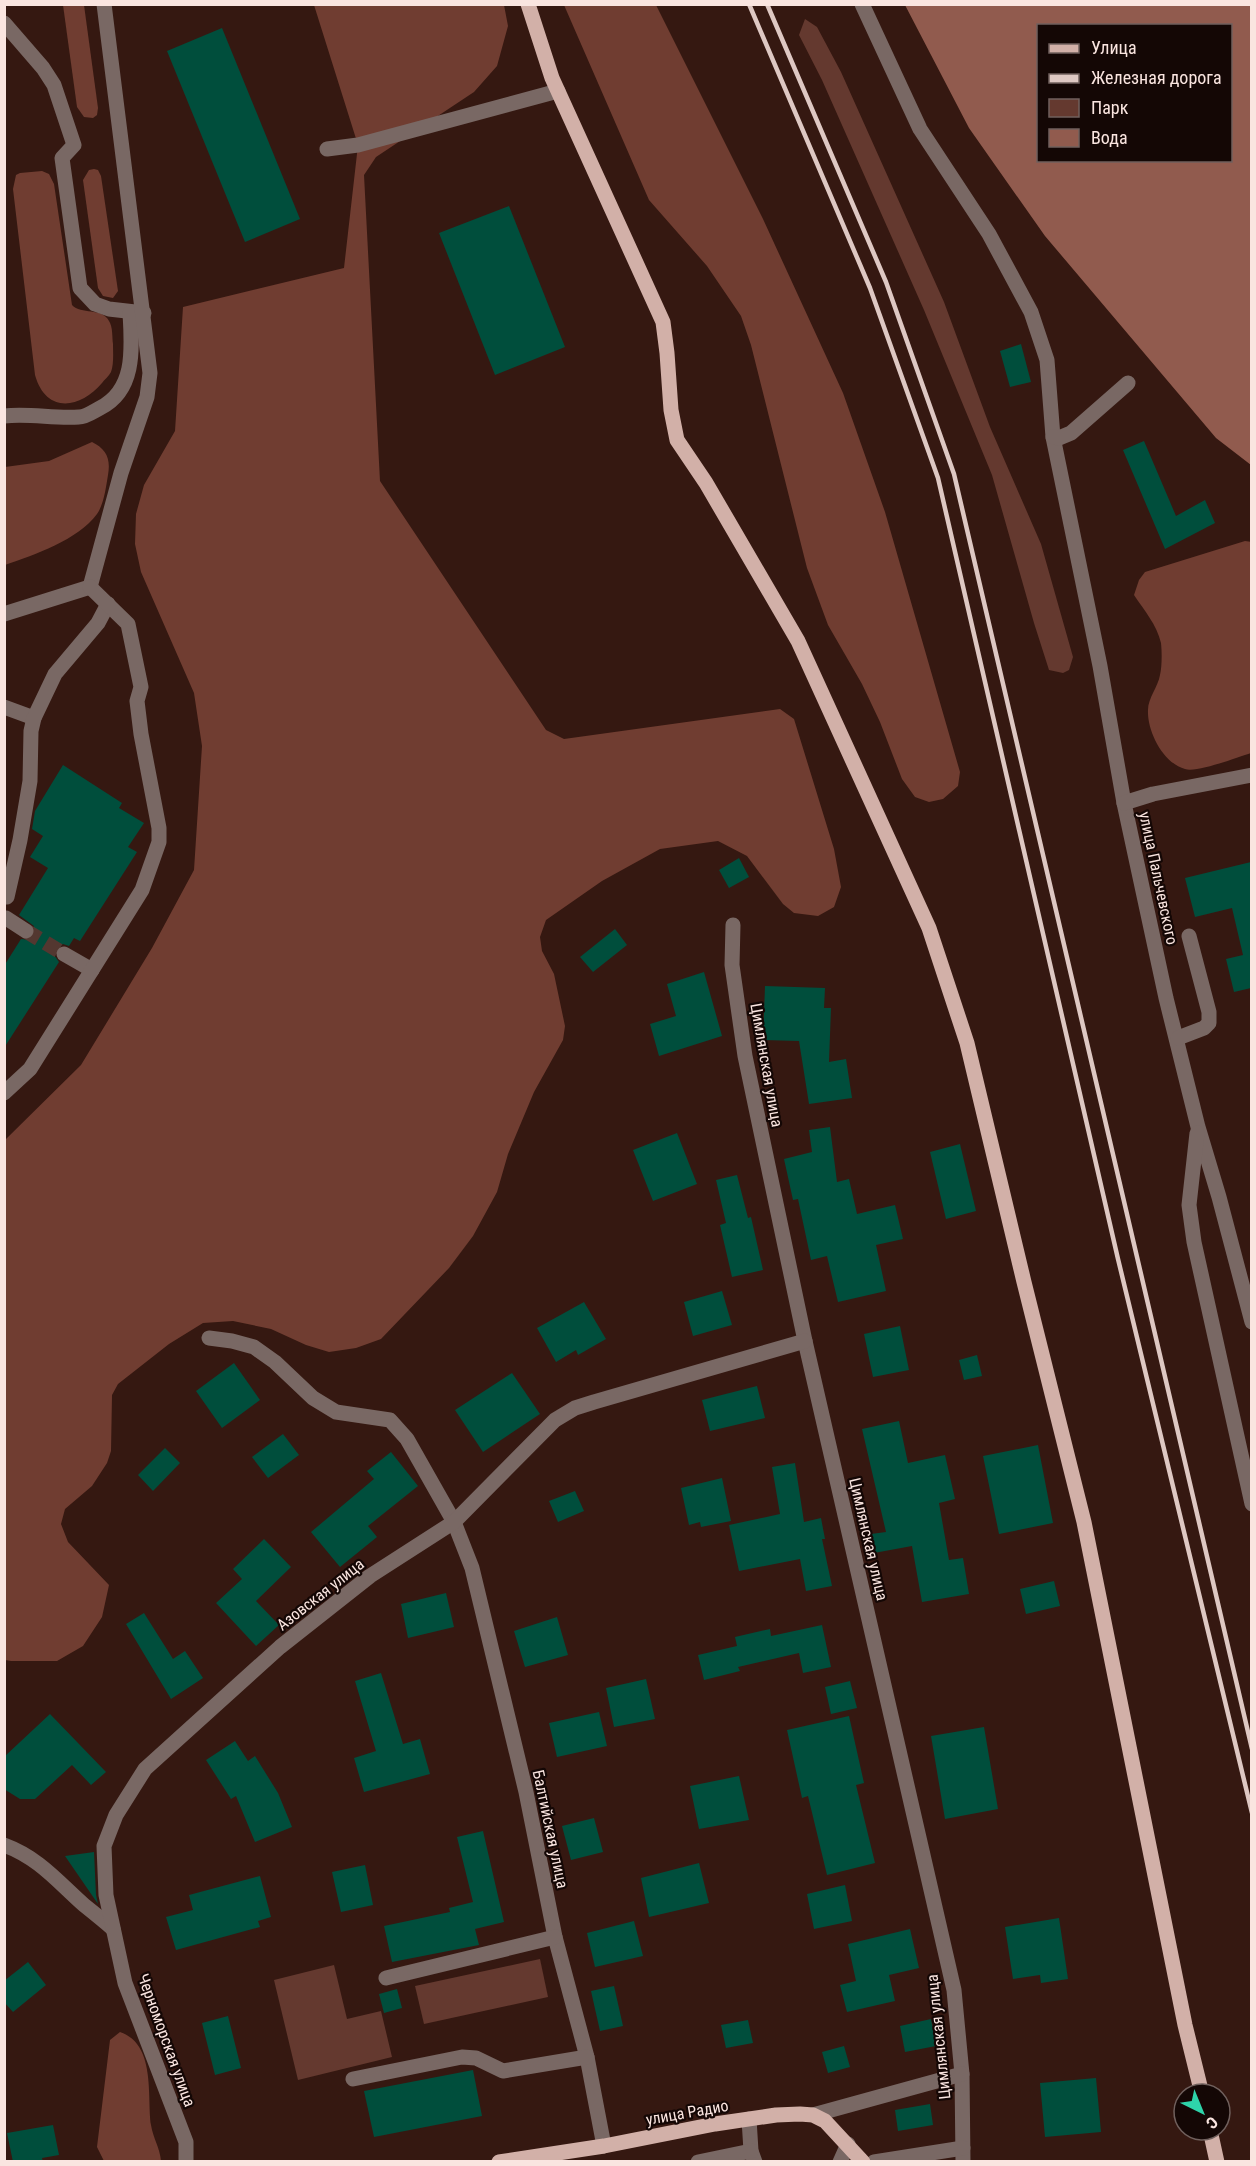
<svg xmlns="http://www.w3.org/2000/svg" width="1256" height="2166" font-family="'Roboto Condensed',sans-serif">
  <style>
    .green { fill: #64392f }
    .forest { fill: #703d31 }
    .water { fill: #915b4e; fill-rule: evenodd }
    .building { fill: #004e3c }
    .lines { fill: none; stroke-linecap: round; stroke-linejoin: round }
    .minor-tunnel { stroke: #533730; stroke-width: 15; stroke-dasharray: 15 8; stroke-linecap: butt }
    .minor { stroke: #796864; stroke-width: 15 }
    .major { stroke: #d2b0a8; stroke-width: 15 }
    .rail { stroke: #dec8c3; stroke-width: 4.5 }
    .labels { text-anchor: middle; stroke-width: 4.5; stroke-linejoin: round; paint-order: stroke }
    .street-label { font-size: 16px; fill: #fae5e0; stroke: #140705 }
  </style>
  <rect width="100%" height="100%" fill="#351811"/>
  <g class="green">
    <polygon points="805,19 817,27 841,72 944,302 990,427 1041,544 1073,657 1069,670 1063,673 1049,670 1034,623 992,475 924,310 822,80 799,35"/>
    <polygon points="540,1959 548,1997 424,2024 415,1986"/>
    <polygon points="334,1965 347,2019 381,2011 392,2057 298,2080 274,1980"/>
  </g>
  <g class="forest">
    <polygon points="63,5 84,5 98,108 97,115 93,118 84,117 77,107"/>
    <polygon points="314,5 504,5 508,26 497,66 474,92 376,157 364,175 380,481 546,730 564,739 780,709 794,719 834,849 841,887 834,907 818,916 794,913 783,904 747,856 718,841 660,849 602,881 546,920 540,937 542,951 554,974 565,1026 563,1040 534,1092 508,1154 497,1192 473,1236 449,1268 381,1339 356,1348 329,1352 306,1345 271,1329 233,1321 203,1323 169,1344 118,1384 112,1395 111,1451 107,1463 92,1486 65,1509 61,1524 68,1542 109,1585 102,1617 83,1646 57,1661 11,1661 5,1660 5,1140 81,1065 152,948 194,870 202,746 194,693 141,572 135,544 136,514 144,485 175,431 183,307 344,268 358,145"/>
    <polygon points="564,5 656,5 763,219 843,393 885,512 960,772 958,786 943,799 929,802 915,797 902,779 880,722 862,684 828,625 807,568 751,345 741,316 707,266 649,200"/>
    <polygon points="94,169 98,170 101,176 118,291 113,298 103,296 98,288 83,180 89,170"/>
    <path d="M42,171L49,174L54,184L72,305C81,315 102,307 109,321C113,327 112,337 113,344C113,352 114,364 111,372C109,376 104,380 102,383C80,409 46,414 35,375L13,189L16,175L20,173Z"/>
    <path d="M92,442C106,449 111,458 108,475C106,487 104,504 97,514C78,540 34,555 5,565V467L49,461Z"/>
    <path d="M1245,541L1252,542L1251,753C1238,757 1197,773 1185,769C1163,763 1147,731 1148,710C1148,698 1158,687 1160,675C1162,667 1162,652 1161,643C1157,625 1144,610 1134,595L1139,580L1145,572Z"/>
    <path d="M120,2032C156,2044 147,2096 151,2125C153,2138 160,2148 161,2161H104L97,2147L110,2040Z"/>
  </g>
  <path class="water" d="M905,5H1251V465L1216,438L1045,236L969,128ZM1038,26H1230V160H1038Z"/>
  <g class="building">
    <polygon points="222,28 300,219 245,242 167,51"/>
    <polygon points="509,206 565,347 495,375 439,233"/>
    <polygon points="1021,344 1031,382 1010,387 1000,351"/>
    <polygon points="1144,441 1176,516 1205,500 1215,523 1165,549 1123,450"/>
    <polygon points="63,765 122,803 119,808 144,823 128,847 137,852 80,941 74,938 69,946 63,944 56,949 54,955 59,962 4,1048 4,966 21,939 30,940 34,936 34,926 19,915 48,868 30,857 43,836 32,829 35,811"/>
    <polygon points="739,858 749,877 729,888 719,870"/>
    <polygon points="1251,862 1251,988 1234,992 1226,959 1243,955 1232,908 1195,917 1185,878"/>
    <polygon points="615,929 627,945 593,972 580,957"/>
    <polygon points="704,972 722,1036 659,1056 650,1024 676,1016 667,984"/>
    <polygon points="765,986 825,988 824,1008 831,1008 829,1062 846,1059 852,1098 809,1104 799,1041 763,1040"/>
    <polygon points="830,1127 837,1182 849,1179 857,1214 895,1205 903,1239 876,1245 886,1291 838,1302 827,1256 811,1260 798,1199 793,1200 784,1159 812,1152 809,1130"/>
    <polygon points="677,1133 697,1184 653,1201 633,1150"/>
    <polygon points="960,1144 976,1211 946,1219 930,1152"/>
    <polygon points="737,1175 748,1218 751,1217 763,1270 732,1277 720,1225 726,1223 716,1180"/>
    <polygon points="722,1291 732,1325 693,1336 684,1302"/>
    <polygon points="584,1302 606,1339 578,1355 576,1350 556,1362 537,1328"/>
    <polygon points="900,1326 909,1370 873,1377 864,1334"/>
    <polygon points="977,1355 982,1376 964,1380 959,1360"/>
    <polygon points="234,1363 260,1400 222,1428 196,1391"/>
    <polygon points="512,1373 540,1414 483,1452 455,1410"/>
    <polygon points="757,1386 765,1418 710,1431 702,1400"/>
    <polygon points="899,1421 908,1463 945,1455 955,1499 939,1503 949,1560 963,1558 969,1594 922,1602 912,1546 874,1553 871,1534 886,1532 862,1429"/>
    <polygon points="283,1434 299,1455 268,1478 252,1457"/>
    <polygon points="1038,1445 1053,1523 999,1534 983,1456"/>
    <polygon points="165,1448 180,1463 153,1491 138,1475"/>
    <polygon points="391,1452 418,1486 368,1526 377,1537 340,1567 311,1532 374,1479 367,1471"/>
    <polygon points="795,1463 804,1522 821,1518 825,1539 822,1539 832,1586 806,1591 800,1559 739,1571 729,1525 780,1514 772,1467"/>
    <polygon points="722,1478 731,1521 701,1527 700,1522 689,1525 681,1488"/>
    <polygon points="575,1491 584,1511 558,1522 549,1501"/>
    <polygon points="264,1539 291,1567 256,1601 279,1625 256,1646 216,1603 242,1579 233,1569"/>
    <polygon points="1054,1581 1060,1606 1026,1614 1020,1589"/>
    <polygon points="446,1593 454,1627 408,1638 401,1604"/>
    <polygon points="144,1613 173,1659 185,1651 203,1678 171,1699 126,1624"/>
    <polygon points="557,1617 568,1655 525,1667 514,1631"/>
    <polygon points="822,1625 831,1667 803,1673 799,1653 738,1667 740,1671 704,1680 698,1655 737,1646 735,1637 770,1629 771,1636"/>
    <polygon points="381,1673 403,1744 420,1739 430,1774 364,1792 354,1758 376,1751 355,1681"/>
    <polygon points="646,1679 655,1719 614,1727 606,1688"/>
    <polygon points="850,1681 857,1708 831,1714 825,1687"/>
    <polygon points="599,1712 607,1746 557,1757 549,1723"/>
    <polygon points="50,1714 106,1772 91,1785 72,1765 35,1799 20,1799 4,1789 4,1757"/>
    <polygon points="849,1716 864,1783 856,1785 875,1863 827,1875 808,1796 802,1798 787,1730"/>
    <polygon points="984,1727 998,1809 945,1819 931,1736"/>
    <polygon points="235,1741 248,1761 255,1756 278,1793 292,1827 255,1842 236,1796 231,1799 206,1760"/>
    <polygon points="739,1776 749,1820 699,1829 690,1786"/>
    <polygon points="594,1818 603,1852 571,1860 562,1826"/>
    <polygon points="483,1831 504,1922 475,1929 479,1945 392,1962 384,1926 450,1912 449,1908 473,1902 457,1837"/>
    <polygon points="94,1852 96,1895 98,1904 65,1856"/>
    <polygon points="699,1863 709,1903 649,1917 641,1878"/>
    <polygon points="365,1865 373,1905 341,1912 332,1872"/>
    <polygon points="260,1876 271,1917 258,1921 260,1927 176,1950 166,1917 193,1910 189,1895"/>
    <polygon points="845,1885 852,1921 814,1929 807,1894"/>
    <polygon points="1059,1918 1068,1979 1041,1983 1040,1975 1013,1979 1005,1927"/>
    <polygon points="634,1921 643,1956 595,1967 587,1933"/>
    <polygon points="910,1929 919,1968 889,1975 895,2001 847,2012 840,1985 856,1981 848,1944"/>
    <polygon points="28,1962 46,1985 13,2012 4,2002 4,1981"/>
    <polygon points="614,1986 623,2026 600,2031 591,1991"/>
    <polygon points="397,1989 402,2008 384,2013 379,1994"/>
    <polygon points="228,2016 241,2068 215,2075 202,2023"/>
    <polygon points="931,2019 936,2046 905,2052 900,2026"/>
    <polygon points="748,2020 753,2043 726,2048 721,2025"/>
    <polygon points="844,2046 850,2067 828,2073 822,2052"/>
    <polygon points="473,2070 482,2116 374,2137 364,2091"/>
    <polygon points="1096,2078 1101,2132 1045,2137 1040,2083"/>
    <polygon points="930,2104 933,2125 898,2131 895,2110"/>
    <polygon points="53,2125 59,2155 42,2158 43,2162 13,2162 7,2133"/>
  </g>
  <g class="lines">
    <polyline class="minor-tunnel" points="26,931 64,954"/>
    <g class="minor">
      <polyline points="862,4 920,129 989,234 1031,312 1047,360 1053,437 1100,666 1124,803 1166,998 1198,1127 1219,1197 1252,1322"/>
      <polyline points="4,23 43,68 54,85 74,145 62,158 80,288 95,304 109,309 144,313"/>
      <polyline points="327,149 358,145 558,91"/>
      <path d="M4,416C30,413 54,419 79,417C86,417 94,411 100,408C136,390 132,348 130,313"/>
      <polyline points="1053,437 1059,438 1071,433 1128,383"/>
      <polyline points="90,587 121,473 147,397 150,373 104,4"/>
      <polyline points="4,614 90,587"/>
      <polyline points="4,707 34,718"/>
      <polyline points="1124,803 1153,794 1252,775"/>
      <polyline points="7,897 20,840 30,781 31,731 34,718 55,674 98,623 108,604"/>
      <polyline points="6,918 26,931"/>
      <polyline points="733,925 732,965 745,1056 805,1341 954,1990 962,2074 963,2162"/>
      <polyline points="64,954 92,970"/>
      <polyline points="1178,1038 1204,1028 1209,1023 1209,1012 1189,936"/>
      <polyline points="4,1093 30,1069 142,890 159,842 159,828 141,734 137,701 141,687 128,624 90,587"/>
      <polyline points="1197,1133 1189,1205 1194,1242 1252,1504"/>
      <polyline points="209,1338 232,1341 254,1347 275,1362 313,1398 336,1412 390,1420 407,1439 454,1522 472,1568 526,1792 555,1937 587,2057 604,2146"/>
      <path d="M4,1845C39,1858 57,1881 84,1905C94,1913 104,1921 113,1929"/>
      <polyline points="386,1978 555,1937"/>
      <polyline points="353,2079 462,2057 476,2058 503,2071 587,2057"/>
      <polyline points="813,2115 962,2074"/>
      <polyline points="749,2119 751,2151 755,2162"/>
      <polyline points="186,2162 186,2142 125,1983 106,1895 104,1846 116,1815 145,1769 280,1647 370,1576 454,1522 555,1420 575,1408 594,1402 805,1341"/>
      <polyline points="698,2162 751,2151"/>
      <polyline points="840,2162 848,2144"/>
      <polyline points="874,2162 963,2148"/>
    </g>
    <g class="major">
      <polyline points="528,4 552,78 663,322 667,353 671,410 677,440 706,483 798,641 929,928 967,1043 1024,1282 1084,1522 1185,2025 1202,2094"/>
      <polyline points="1210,2130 1217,2162"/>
      <polyline points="499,2162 604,2146 715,2124 776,2115 800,2114 813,2115 825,2121 863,2162"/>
    </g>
    <g class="rail">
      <polyline points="749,4 870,288 938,478 1118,1259 1252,1813"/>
      <polyline points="767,4 886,282 954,474 1252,1749"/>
    </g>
  </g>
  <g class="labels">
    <g class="street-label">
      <text transform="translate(1159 878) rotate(78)" y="6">улица Пальчевского</text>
      <text transform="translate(767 1065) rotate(80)" y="6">Цимлянская улица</text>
      <text transform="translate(869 1539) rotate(77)" y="6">Цимлянская улица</text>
      <text transform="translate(320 1594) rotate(-38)" y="6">Азовская улица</text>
      <text transform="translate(551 1829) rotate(78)" y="6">Балтийская улица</text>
      <text transform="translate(938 2037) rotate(-96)" y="6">Цимлянская улица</text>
      <text transform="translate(167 2040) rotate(70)" y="6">Черноморская улица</text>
      <text transform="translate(687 2112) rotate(-10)" y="6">улица Радио</text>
    </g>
  </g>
  <rect width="1256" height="2166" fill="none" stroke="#fae5e0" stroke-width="12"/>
  <rect x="1037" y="24" width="195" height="138" fill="#140705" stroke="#70605d" stroke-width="1.5"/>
  <rect x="1049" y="44" width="30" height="9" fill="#d2b0a8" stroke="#70605d" stroke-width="1.5"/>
  <text x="1091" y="54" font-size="18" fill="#fae5e0">Улица</text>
  <rect x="1049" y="74" width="30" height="9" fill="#dec8c3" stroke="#70605d" stroke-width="1.5"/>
  <text x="1091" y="84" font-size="18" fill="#fae5e0">Железная дорога</text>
  <rect x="1049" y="99" width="30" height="18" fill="#64392f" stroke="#70605d" stroke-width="1.5"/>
  <text x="1091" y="114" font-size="18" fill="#fae5e0">Парк</text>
  <rect x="1049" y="129" width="30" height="18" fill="#915b4e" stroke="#70605d" stroke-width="1.5"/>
  <text x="1091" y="144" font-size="18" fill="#fae5e0">Вода</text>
  <g transform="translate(1202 2112) rotate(137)"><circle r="28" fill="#140705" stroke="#70605d" stroke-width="1.5"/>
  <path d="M0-4.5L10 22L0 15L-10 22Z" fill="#2ed4aa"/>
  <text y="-9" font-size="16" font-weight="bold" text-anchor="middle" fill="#fae5e0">С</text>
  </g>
</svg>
